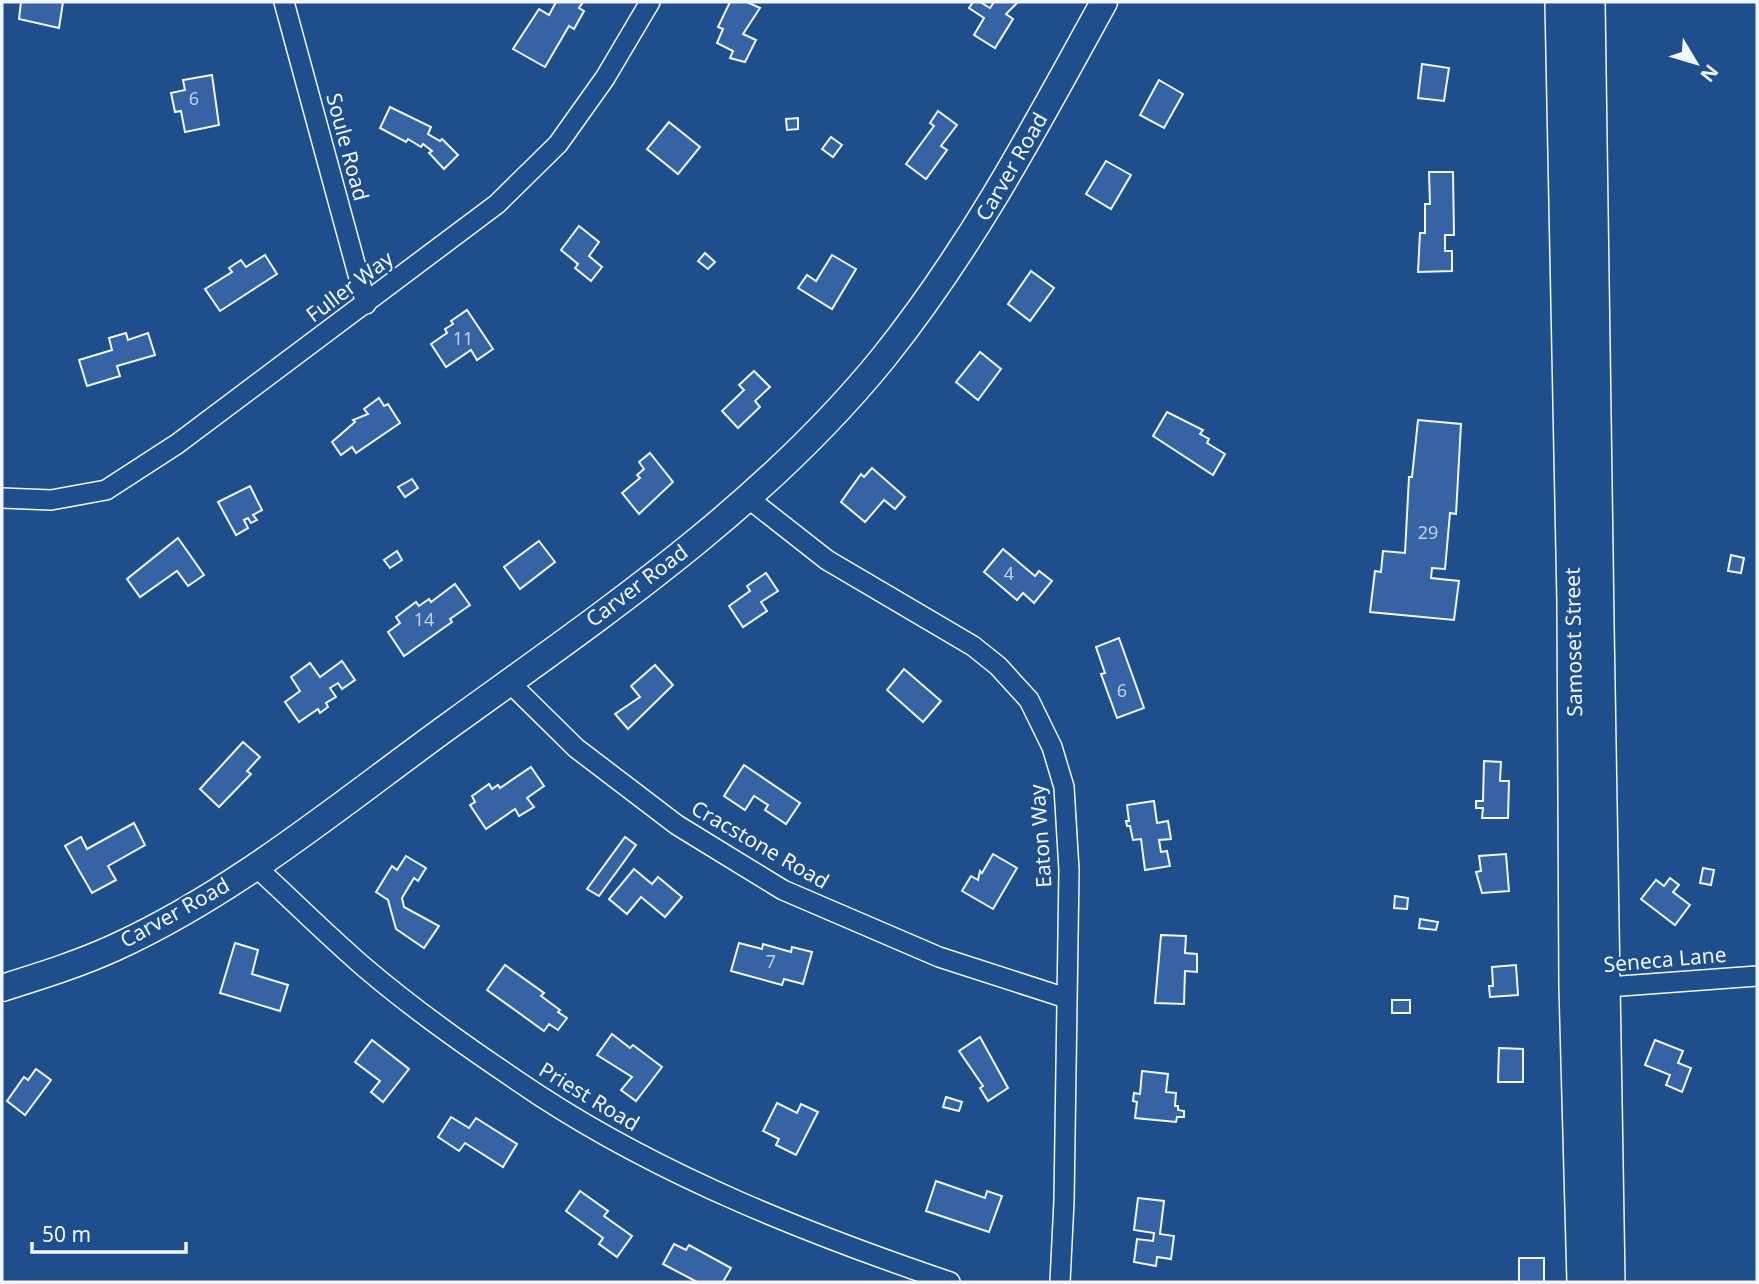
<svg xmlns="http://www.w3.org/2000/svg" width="1759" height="1284" font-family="'Noto Sans',sans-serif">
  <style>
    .building { fill: #3563a3; stroke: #f2f6ff; stroke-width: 2 }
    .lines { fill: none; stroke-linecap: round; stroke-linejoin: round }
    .street-casing { stroke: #f2f6ff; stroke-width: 22 }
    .secondary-casing { stroke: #f2f6ff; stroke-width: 29 }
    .highway-casing { stroke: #f2f6ff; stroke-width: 36 }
    .street { stroke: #1f4e8c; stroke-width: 19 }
    .secondary { stroke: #1f4e8c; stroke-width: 26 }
    .highway { stroke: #1f4e8c; stroke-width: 33 }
    .labels { text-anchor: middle; stroke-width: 5; stroke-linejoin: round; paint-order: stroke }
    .number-label { font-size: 18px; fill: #c3d1e8 }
    .street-label { font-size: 21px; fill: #f2f6ff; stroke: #1f4e8c }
  </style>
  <rect width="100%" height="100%" fill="#1f4e8c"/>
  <g class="building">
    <polygon points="21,2 63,2 59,28 19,19"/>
    <polygon points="556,2 583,2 579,8 584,11 574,29 569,26 545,67 513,49 539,9 549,15"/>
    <polygon points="730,2 747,2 760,8 743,34 756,40 745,62 730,58 733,51 717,43 723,29 718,27"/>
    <polygon points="973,2 980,2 990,8 994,2 1018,2 1006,14 1013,19 995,48 974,35 984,18 969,8"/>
    <polygon points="1422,64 1449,68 1444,101 1418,98"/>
    <polygon points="212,75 219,125 185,132 181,111 175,112 171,93 185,90 183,80"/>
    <polygon points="1159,80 1183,94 1164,128 1140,115"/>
    <polygon points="390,107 431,127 428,134 440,141 442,139 458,155 444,169 429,153 432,151 423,144 421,147 408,139 406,142 380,128"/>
    <polygon points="938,111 957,125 941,146 947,150 926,179 906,164 934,126 930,123"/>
    <polygon points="798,118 798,129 787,130 786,119"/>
    <polygon points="669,122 700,147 678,174 647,149"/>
    <polygon points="831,137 842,145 833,157 822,149"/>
    <polygon points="1106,161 1131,175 1111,209 1086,194"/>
    <polygon points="1429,172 1453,172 1454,235 1445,235 1445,251 1452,251 1452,271 1418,272 1420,233 1425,233 1425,204 1430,204"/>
    <polygon points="579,226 599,242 589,256 602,267 591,281 575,268 578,264 561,250"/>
    <polygon points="705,253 715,262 708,269 698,261"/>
    <polygon points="265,255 277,274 220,311 205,289 232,272 229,268 241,260 246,267"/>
    <polygon points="832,255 856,269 832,309 798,288 807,275 816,281"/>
    <polygon points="1031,271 1054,288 1030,321 1008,304"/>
    <polygon points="467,310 493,349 477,360 471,350 446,367 431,344 447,333 445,329 453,324 451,321"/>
    <polygon points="126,333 128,340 148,333 155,355 117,366 120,376 87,386 79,360 112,350 109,338"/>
    <polygon points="980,352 1001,369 978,400 956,382"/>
    <polygon points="754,371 770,387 755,401 760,407 738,428 722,411 744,390 739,385"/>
    <polygon points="379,398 384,406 388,404 400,423 356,453 352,447 341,455 332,442 355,422 353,420 368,414 364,409"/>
    <polygon points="1167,412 1203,430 1200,434 1209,439 1207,443 1225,454 1213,475 1153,436"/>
    <polygon points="1418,420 1461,424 1456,514 1450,513 1445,569 1432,568 1431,578 1459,581 1454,620 1370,612 1375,571 1381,572 1383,551 1405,553 1409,477 1412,477"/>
    <polygon points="650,453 673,482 639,514 622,493 640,478 637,475 644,469 639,462"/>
    <polygon points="872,468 905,497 895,509 884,500 865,522 841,502 861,474 864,477"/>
    <polygon points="412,479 418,488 405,497 398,487"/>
    <polygon points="250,486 262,510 253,515 257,520 251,523 248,518 244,520 248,528 236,535 218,502"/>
    <polygon points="178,538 204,575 188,586 177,571 140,597 127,579"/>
    <polygon points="539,541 555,562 520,589 504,567"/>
    <polygon points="1003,549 1035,576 1039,571 1052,581 1034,603 1023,593 1017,600 984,572"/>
    <polygon points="397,551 402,560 390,568 384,560"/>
    <polygon points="1731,555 1744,558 1741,573 1728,571"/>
    <polygon points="766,573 778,591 761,602 767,611 743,627 729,606 750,591 747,586"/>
    <polygon points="455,584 470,605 450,619 452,622 404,656 388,632 400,623 396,617 416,602 419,606 429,599 431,602"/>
    <polygon points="1119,638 1144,708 1117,718 1101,674 1105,673 1096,647"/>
    <polygon points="342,661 355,680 342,689 338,683 330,688 336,697 326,703 328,707 320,713 318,709 299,722 285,702 300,691 291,677 310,663 320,677"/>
    <polygon points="655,665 673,685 628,729 615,714 640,697 631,686"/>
    <polygon points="904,669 941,701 923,722 887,690"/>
    <polygon points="243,742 260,757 247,771 251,774 219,807 200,789"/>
    <polygon points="1484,761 1501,762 1500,781 1509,781 1508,818 1482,818 1483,808 1476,808 1476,801 1483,801"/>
    <polygon points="744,765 800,803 786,824 765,810 768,805 754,796 745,810 724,796"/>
    <polygon points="531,767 544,786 527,798 534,807 519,816 515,809 486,829 470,805 475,802 472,796 489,784 492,789 498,785 500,788"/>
    <polygon points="1154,801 1157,823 1168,821 1171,839 1159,840 1161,852 1167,851 1170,866 1145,870 1141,839 1133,840 1130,826 1127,826 1126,821 1129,821 1127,805"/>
    <polygon points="134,823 145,845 108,866 116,880 92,893 65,846 81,837 87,849"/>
    <polygon points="625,837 636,845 599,896 587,889"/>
    <polygon points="993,854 1017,868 993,909 962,891 971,876 978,880 980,871 982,873"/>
    <polygon points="1506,854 1509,891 1482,893 1476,872 1481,871 1479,856"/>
    <polygon points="406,856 426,868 418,881 414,878 402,898 404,907 439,926 424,948 396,929 388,900 376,892 392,866 397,870"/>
    <polygon points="1703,868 1714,870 1711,885 1700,883"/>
    <polygon points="634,869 652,884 658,877 682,897 665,917 641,897 627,914 609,899"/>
    <polygon points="1670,878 1679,885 1673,892 1690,905 1675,925 1641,899 1656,880 1664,886"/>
    <polygon points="1395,896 1408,898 1407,909 1394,908"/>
    <polygon points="1420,919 1438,922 1436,930 1419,928"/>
    <polygon points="1161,935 1186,936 1185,953 1197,954 1197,972 1185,971 1184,1004 1155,1003"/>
    <polygon points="235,943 258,950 252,974 288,985 280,1011 220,993"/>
    <polygon points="739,943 762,949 763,944 791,952 792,947 812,952 803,984 784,979 782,985 731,971"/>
    <polygon points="505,965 544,993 541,996 560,1010 558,1012 567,1018 558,1030 549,1024 544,1031 487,990"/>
    <polygon points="1516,965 1518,995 1490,997 1489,986 1493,986 1492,967"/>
    <rect x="1392" y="1000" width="18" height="13"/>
    <polygon points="612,1034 630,1048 633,1045 662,1067 636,1101 621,1090 632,1077 597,1055"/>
    <polygon points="980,1037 1008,1088 988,1101 980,1088 983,1086 959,1051"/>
    <polygon points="372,1040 409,1069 383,1102 371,1092 380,1081 355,1062"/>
    <polygon points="1655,1040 1683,1051 1678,1063 1691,1068 1682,1092 1666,1085 1670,1075 1645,1065"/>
    <polygon points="1499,1048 1523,1049 1523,1082 1498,1082"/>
    <polygon points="36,1069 51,1080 25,1115 7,1101 24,1077 28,1080"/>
    <polygon points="1142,1071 1168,1074 1166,1092 1176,1093 1175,1106 1178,1106 1178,1110 1184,1111 1184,1117 1177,1117 1176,1122 1135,1118 1137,1102 1133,1101 1134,1093 1140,1094"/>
    <polygon points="946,1097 962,1102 959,1111 943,1107"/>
    <polygon points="777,1103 797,1113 801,1104 818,1112 796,1155 776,1145 779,1139 763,1131"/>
    <polygon points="451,1117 469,1128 476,1118 517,1144 503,1167 465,1143 459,1151 438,1137"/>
    <polygon points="936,1181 985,1198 987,1191 1002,1196 989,1232 926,1211"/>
    <polygon points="580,1191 608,1211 604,1216 632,1236 617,1257 599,1244 603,1238 566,1211"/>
    <polygon points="1138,1198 1164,1201 1160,1234 1174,1236 1171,1259 1157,1257 1156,1266 1134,1262 1137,1239 1153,1241 1154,1233 1134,1230"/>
    <polygon points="674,1244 686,1250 689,1245 731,1268 723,1282 697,1282 663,1264"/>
    <rect x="1519" y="1258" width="25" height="24"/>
  </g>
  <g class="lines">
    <g class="street-casing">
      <g id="street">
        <polyline points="284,2 366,304"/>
        <polyline points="2,498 51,500 106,490 177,444 497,204 558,144 605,78 650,2"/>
        <polyline points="748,498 827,560 973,646 998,666 1029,700 1052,747 1064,787 1069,870 1064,1201 1060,1282"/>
        <polyline points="509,682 576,748 677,825 783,890 939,957 1066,998"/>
        <path d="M255,866C292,900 327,935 364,967C419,1014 480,1056 540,1096C666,1178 809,1234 950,1282"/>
        <polyline points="1594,988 1757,976"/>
      </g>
    </g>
    <g class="secondary-casing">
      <path id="secondary" d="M2,988C40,976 79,964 116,947C240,890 347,799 457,720C608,611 766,503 884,357C972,247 1037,124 1104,2"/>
    </g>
    <g class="highway-casing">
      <g id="highway">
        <polyline points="1562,2 1574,602 1576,986 1584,1282"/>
        <path d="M1588,2C1596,429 1598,855 1608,1282"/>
      </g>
    </g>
    <use href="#street" class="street"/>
    <use href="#secondary" class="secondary"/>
    <use href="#highway" class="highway"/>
  </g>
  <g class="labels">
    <g class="number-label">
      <text x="194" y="105">6</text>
      <text x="463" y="345">11</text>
      <text x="1428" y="539">29</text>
      <text x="1009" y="580">4</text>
      <text x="424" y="626">14</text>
      <text x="1122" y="697">6</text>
      <text x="771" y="968">7</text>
    </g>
    <g class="street-label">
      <text transform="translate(347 147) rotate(75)" y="7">Soule Road</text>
      <text transform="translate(1012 167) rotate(-60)" y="7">Carver Road</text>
      <text transform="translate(350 287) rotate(-37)" y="7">Fuller Way</text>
      <text transform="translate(637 586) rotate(-37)" y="7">Carver Road</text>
      <text transform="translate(1574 642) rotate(-91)" y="7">Samoset Street</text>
      <text transform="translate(1041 836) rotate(-94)" y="7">Eaton Way</text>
      <text transform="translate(760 845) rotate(30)" y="7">Cracstone Road</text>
      <text transform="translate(175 913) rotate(-29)" y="7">Carver Road</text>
      <text transform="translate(1665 960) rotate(-5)" y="7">Seneca Lane</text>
      <text transform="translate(589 1097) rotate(31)" y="7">Priest Road</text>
    </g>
  </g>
  <rect width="1759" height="1284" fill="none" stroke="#f2f6ff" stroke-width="7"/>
  <g transform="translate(1696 63) rotate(128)" stroke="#1f4e8c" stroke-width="5" paint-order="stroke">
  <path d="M0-5L12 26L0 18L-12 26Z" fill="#f2f6ff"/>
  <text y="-10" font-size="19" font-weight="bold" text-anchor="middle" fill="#f2f6ff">N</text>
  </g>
  <path d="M32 1242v10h154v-10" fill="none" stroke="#f2f6ff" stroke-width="3.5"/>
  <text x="42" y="1242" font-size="21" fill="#f2f6ff" stroke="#1f4e8c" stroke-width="5" paint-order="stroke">50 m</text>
</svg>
